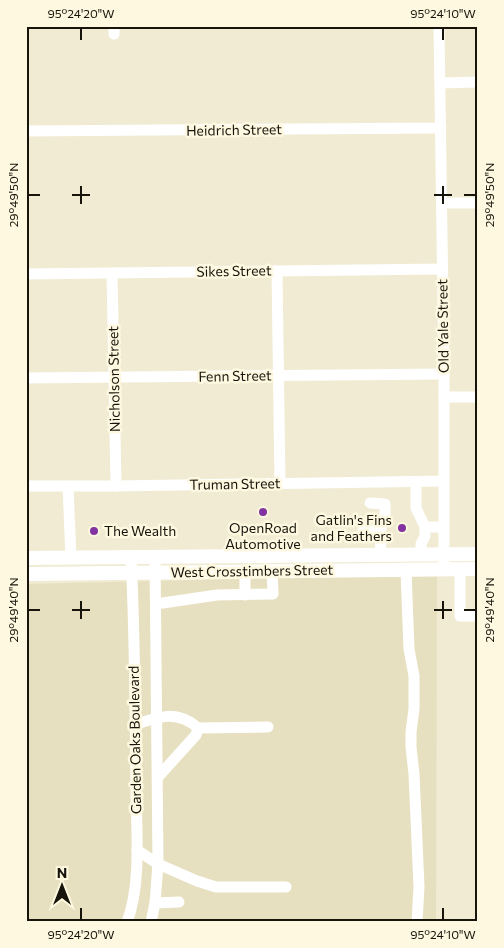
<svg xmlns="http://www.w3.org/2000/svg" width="504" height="948" font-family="Commissioner,sans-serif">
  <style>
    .built { fill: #e7e0c0 }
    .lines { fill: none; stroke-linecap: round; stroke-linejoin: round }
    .minor { stroke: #fff; stroke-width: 11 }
    .major { stroke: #fff; stroke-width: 14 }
    .ticks { fill: none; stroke: #16140b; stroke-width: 2 }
    .poi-dot { fill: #8332a1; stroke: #fdf8df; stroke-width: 2 }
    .labels { text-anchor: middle; stroke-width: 5; stroke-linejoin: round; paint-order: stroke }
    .street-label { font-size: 14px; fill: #16140b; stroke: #fdf8df }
    .poi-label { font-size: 14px; fill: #16140b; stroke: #fdf8df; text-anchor: end }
    .neatline { fill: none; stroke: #16140b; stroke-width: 2 }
    .ticks-label { font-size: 12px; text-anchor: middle; fill: #16140b }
  </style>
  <rect width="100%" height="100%" fill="#f0ebd2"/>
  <polygon class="built" points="437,574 436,922 26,922 26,584"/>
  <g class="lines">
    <g class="minor">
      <polyline points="114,26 114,34"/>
      <polyline points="439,26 444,374 444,570"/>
      <polyline points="440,83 478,82"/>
      <polyline points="26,131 441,128"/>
      <polyline points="442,203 478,203"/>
      <polyline points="277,271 280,484"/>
      <polyline points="112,273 116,486"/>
      <polyline points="26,274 442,269"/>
      <polyline points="26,378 444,374"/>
      <polyline points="444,397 478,397"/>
      <polyline points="416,482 416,508 425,527 444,527"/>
      <polyline points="26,486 116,486 444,481"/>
      <polyline points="68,486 71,558"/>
      <polyline points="370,503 385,504 385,519 380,531"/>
      <polyline points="363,531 380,531 381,555"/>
      <polyline points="421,555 421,544 425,536 425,527"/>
      <polyline points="460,569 460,616 478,616"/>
      <polyline points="406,570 409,649 414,676 414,709 411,732 411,747 414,774 419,887 417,922"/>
      <polyline points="245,571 245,595"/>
      <polyline points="156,604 217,595 273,594 272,571"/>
      <path d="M135,725C158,716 178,710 198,728L196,735L158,777"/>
      <polyline points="198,728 268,727"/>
      <polyline points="137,850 158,864 197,881 216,887 286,887"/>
      <polyline points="155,903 179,902"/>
      <path d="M127,922C142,883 136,827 136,786C135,710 135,633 131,557"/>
      <polyline points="151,922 155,903 158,864 155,557"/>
    </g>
    <g class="major">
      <polyline points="26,558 478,554"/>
      <polyline points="26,574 478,569"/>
    </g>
  </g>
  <path class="ticks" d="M81,28V40M443,28V40M81,186V204M443,186V204M28,195H40M72,195H90M434,195H452M464,195H476M81,601V619M443,601V619M28,610H40M72,610H90M434,610H452M464,610H476M81,908V920M443,908V920"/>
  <g class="poi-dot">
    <circle cx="263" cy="512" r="5"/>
    <circle cx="402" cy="528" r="5"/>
    <circle cx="94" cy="531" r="5"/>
  </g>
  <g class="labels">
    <g class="street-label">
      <text transform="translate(234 130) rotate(-1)" y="5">Heidrich Street</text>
      <text transform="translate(234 271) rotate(-1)" y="5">Sikes Street</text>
      <text transform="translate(443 326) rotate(-91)" y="5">Old Yale Street</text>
      <text transform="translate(235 376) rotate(-1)" y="5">Fenn Street</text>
      <text transform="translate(114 379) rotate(-91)" y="5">Nicholson Street</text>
      <text transform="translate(235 484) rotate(-1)" y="5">Truman Street</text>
      <text transform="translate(252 571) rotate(-1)" y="5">West Crosstimbers Street</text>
      <text transform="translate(135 740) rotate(-91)" y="5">Garden Oaks Boulevard</text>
    </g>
    <g class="poi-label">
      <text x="392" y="525">Gatlin's Fins<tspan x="392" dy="16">and Feathers</tspan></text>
      <text x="263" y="533" text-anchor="middle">OpenRoad<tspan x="263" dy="16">Automotive</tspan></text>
      <text x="104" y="536" text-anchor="start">The Wealth</text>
    </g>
  </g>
  <rect width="504" height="948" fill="none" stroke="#fdf8df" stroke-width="55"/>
  <g transform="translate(62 886)" stroke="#fdf8df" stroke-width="4" paint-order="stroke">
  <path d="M0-4L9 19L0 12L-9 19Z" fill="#16140b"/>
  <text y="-8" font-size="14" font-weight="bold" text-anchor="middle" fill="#16140b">N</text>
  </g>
  <rect x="28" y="28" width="448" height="892" class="neatline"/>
  <g class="ticks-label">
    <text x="81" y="18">95°24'20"W</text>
    <text x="443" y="18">95°24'10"W</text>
    <text transform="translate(14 195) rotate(-90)" y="4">29°49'50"N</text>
    <text transform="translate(490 195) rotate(-90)" y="4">29°49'50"N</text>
    <text transform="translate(14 610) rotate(-90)" y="4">29°49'40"N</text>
    <text transform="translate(490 610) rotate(-90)" y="4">29°49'40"N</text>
    <text x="81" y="939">95°24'20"W</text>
    <text x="443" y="939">95°24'10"W</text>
  </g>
</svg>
